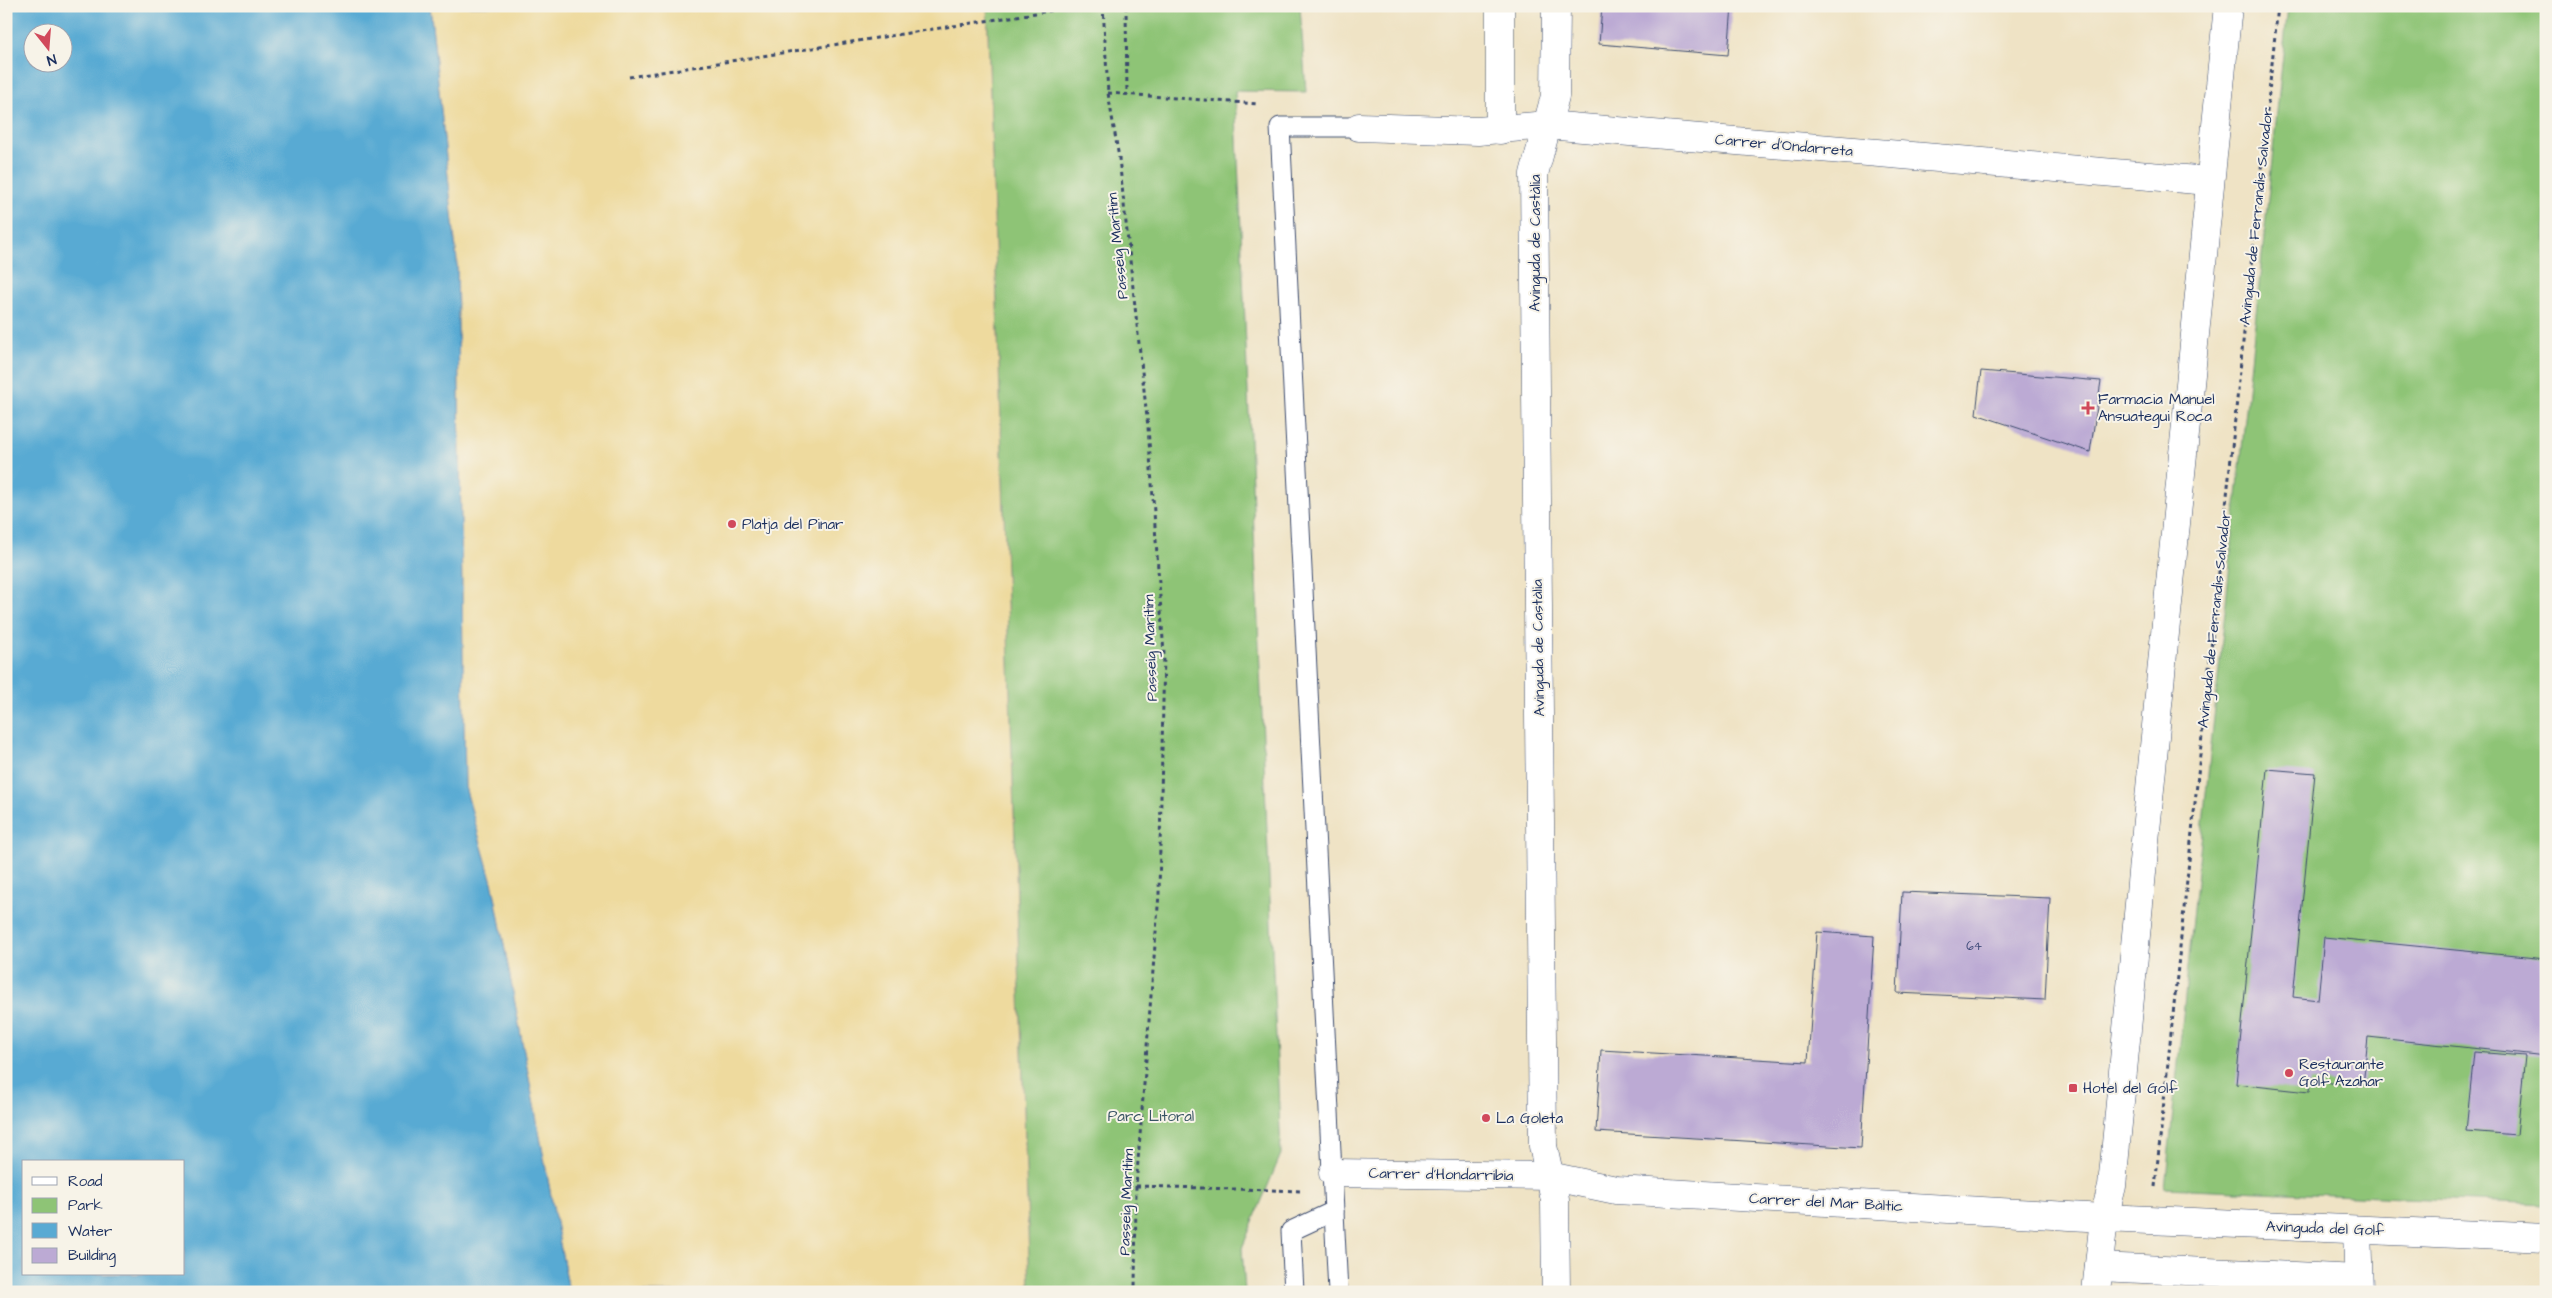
<svg xmlns="http://www.w3.org/2000/svg" width="2552" height="1298" font-family="'Architects Daughter',sans-serif">
  <style>
    .green { fill: #8ec476; stroke: #547a6a }
    .sand { fill: #eeda9e; stroke: #84847e }
    .water { fill: #59aad3; stroke: #3a6c98; fill-rule: evenodd }
    .building { fill: #bcaad4 }
    .lines { fill: none; stroke-linecap: round; stroke-linejoin: round }
    .lane-casing { stroke: #3b4a6d; stroke-width: 21 }
    .street-casing { stroke: #3b4a6d; stroke-width: 29 }
    .secondary-casing { stroke: #3b4a6d; stroke-width: 29 }
    .path { stroke: #3b4a6d; stroke-width: 3; stroke-dasharray: 4 4; stroke-linecap: butt }
    .lane { stroke: #fff; stroke-width: 19 }
    .street { stroke: #fff; stroke-width: 28 }
    .secondary { stroke: #fff; stroke-width: 28 }
    .poi-dot { fill: #d1495b; stroke: #f7f3e8; stroke-width: 2 }
    .labels { text-anchor: middle; stroke-width: 4; stroke-linejoin: round; paint-order: stroke }
    .number-label { font-size: 12px; fill: #434e7c }
    .street-label { font-size: 15px; fill: #1b2f5e; stroke: #f7f3e8 }
    .poi-label { font-size: 15px; fill: #1b2f5e; stroke: #f7f3e8; text-anchor: start }
    .park-label { font-size: 15px; fill: #385464; stroke: #f7f3e8 }
  </style>
  <rect width="100%" height="100%" fill="#f7f3e8"/>
  <filter id="ink" filterUnits="userSpaceOnUse"><feTurbulence type="fractalNoise" baseFrequency=".02" numOctaves="2"/><feDisplacementMap in="SourceGraphic" scale="10" xChannelSelector="R" yChannelSelector="G"/><feConvolveMatrix kernelMatrix="1 2 1 2 8 2 1 2 1" color-interpolation-filters="sRGB"/></filter>
  <filter id="wash" filterUnits="userSpaceOnUse"><feTurbulence type="fractalNoise" baseFrequency=".0096" numOctaves="4" result="noise"/><feDisplacementMap in="SourceGraphic" scale="20" xChannelSelector="R" yChannelSelector="G"/><feGaussianBlur stdDeviation="1.12" result="paint"/><feColorMatrix in="noise" values="0 0 0 0 0 0 0 0 0 0 0 0 0 0 0 0 0 1.4 0 .05"/><feComposite in="paint" operator="in"/></filter>
  <g filter="url(#wash)">
    <rect width="100%" height="100%" fill="#efe3c5"/>
    <g class="green">
      <polygon points="987,6 1300,6 1306,92 1235,91 1281,1154 1242,1248 1245,1292 1030,1292"/>
      <polygon points="2288,6 2546,6 2546,1204 2165,1188"/>
    </g>
    <polygon class="sand" points="430,6 987,6 1030,1292 569,1292 493,886 465,787 457,261"/>
    <path class="water" d="M6,6H430L457,261L465,787L493,886L569,1292H6ZM32,32H62V62H32ZM24,1162H184V1274H24Z"/>
    <g id="blocks">
      <g class="building">
        <polygon points="1602,6 1732,6 1728,55 1599,44"/>
        <polygon points="1981,371 2101,381 2090,452 1976,414"/>
        <polygon points="2267,769 2315,773 2293,997 2318,1000 2324,937 2546,959 2546,1056 2368,1037 2363,1086 2310,1081 2309,1092 2236,1084"/>
        <polygon points="1902,892 2050,898 2045,1000 1897,993"/>
        <polygon points="1817,932 1874,936 1861,1148 1596,1132 1601,1050 1808,1062"/>
        <polygon points="2474,1052 2525,1056 2517,1135 2466,1131"/>
      </g>
    </g>
  </g>
  <g filter="url(#ink)">
    <use href="#blocks" fill-opacity="0" stroke="#3b4a6d" stroke-width="1"/>
    <g class="lines">
      <g class="lane-casing">
        <g id="lane">
          <polyline points="1294,1292 1291,1231 1334,1211"/>
          <polyline points="1338,1292 1280,127 1359,127"/>
        </g>
      </g>
      <g class="street-casing">
        <g id="street">
          <polyline points="1556,6 1555,96 1534,174 1543,1146 1555,1200 1556,1292"/>
          <polyline points="1359,127 1478,131 1547,125 2209,181"/>
          <polyline points="1500,130 1500,6"/>
          <polyline points="1333,1173 1549,1176 1616,1190 2104,1218 2546,1238"/>
          <polyline points="2357,1230 2359,1292"/>
          <polyline points="2099,1267 2358,1279"/>
        </g>
      </g>
      <g class="secondary-casing">
        <polyline id="secondary" points="2096,1292 2104,1218 2112,1186 2163,653 2228,6"/>
      </g>
      <g class="path">
        <polyline points="1103,6 1108,93 1119,158 1148,427 1164,654 1159,894 1136,1186 1135,1292"/>
        <polyline points="1126,6 1127,95"/>
        <polyline points="629,77 1080,6"/>
        <polyline points="1108,93 1259,104"/>
        <polyline points="1136,1186 1302,1191"/>
        <polyline points="2155,1187 2278,6"/>
        <polyline points="714,1290 725,1292"/>
      </g>
      <use href="#lane" class="lane"/>
      <use href="#street" class="street"/>
      <use href="#secondary" class="secondary"/>
    </g>
  </g>
  <g class="poi-dot">
    <path d="M2085.5 400.5h5v5h5v5h-5v5h-5v-5h-5v-5h5z"/>
    <circle cx="732" cy="524" r="5"/>
    <circle cx="2289" cy="1073" r="5"/>
    <rect x="2068" y="1083" width="10" height="10" rx="2.5"/>
    <circle cx="1486" cy="1118" r="5"/>
  </g>
  <g class="labels">
    <g class="number-label">
      <text x="1974" y="950">64</text>
    </g>
    <g class="street-label">
      <text transform="translate(1784 145) rotate(5)" y="5">Carrer d'Ondarreta</text>
      <text transform="translate(2256 216) rotate(-84)" y="5">Avinguda de Ferrandis Salvador</text>
      <text transform="translate(1535 243) rotate(-90)" y="5">Avinguda de Castàlia</text>
      <text transform="translate(1117 246) rotate(-96)" y="5">Passeig Marítim</text>
      <text transform="translate(2214 619) rotate(-84)" y="5">Avinguda de Ferrandis Salvador</text>
      <text transform="translate(1150 648) rotate(-92)" y="5">Passeig Marítim</text>
      <text transform="translate(1538 648) rotate(-91)" y="5">Avinguda de Castàlia</text>
      <text transform="translate(1441 1174) rotate(1)" y="5">Carrer d'Hondarribia</text>
      <text transform="translate(1126 1202) rotate(-88)" y="5">Passeig Marítim</text>
      <text transform="translate(1826 1202) rotate(3)" y="5">Carrer del Mar Bàltic</text>
      <text transform="translate(2325 1228) rotate(2)" y="5">Avinguda del Golf</text>
    </g>
    <g class="poi-label">
      <text x="2098" y="404">Farmacia Manuel<tspan x="2098" dy="17">Ansuategui Roca</tspan></text>
      <text x="742" y="529">Platja del Pinar</text>
      <text x="2299" y="1069">Restaurante<tspan x="2299" dy="17">Golf Azahar</tspan></text>
      <text x="2083" y="1093">Hotel del Golf</text>
      <text x="1496" y="1123">La Goleta</text>
    </g>
    <g class="park-label">
      <text x="1151" y="1121">Parc Litoral</text>
    </g>
  </g>
  <rect width="2552" height="1298" fill="none" stroke="#f7f3e8" stroke-width="25"/>
  <rect x="22" y="1160" width="162" height="115" fill="#f7f3e8" stroke="#9fa5b1"/>
  <rect x="32" y="1177" width="25" height="8" fill="#ffffff" stroke="#9fa5b1"/>
  <text x="68" y="1186" font-size="15" fill="#1b2f5e">Road</text>
  <rect x="32" y="1198" width="25" height="15" fill="#8ec476" stroke="#9fa5b1"/>
  <text x="68" y="1210" font-size="15" fill="#1b2f5e">Park</text>
  <rect x="32" y="1223" width="25" height="15" fill="#59aad3" stroke="#9fa5b1"/>
  <text x="68" y="1236" font-size="15" fill="#1b2f5e">Water</text>
  <rect x="32" y="1248" width="25" height="15" fill="#bcaad4" stroke="#9fa5b1"/>
  <text x="68" y="1260" font-size="15" fill="#1b2f5e">Building</text>
  <g transform="translate(48 48) rotate(163)"><circle r="24" fill="#f7f3e8" stroke="#9fa5b1"/>
  <path d="M0-4L9 19L0 12L-9 19Z" fill="#d1495b"/>
  <text y="-8" font-size="14" font-weight="bold" text-anchor="middle" fill="#1b2f5e">N</text>
  </g>
</svg>
